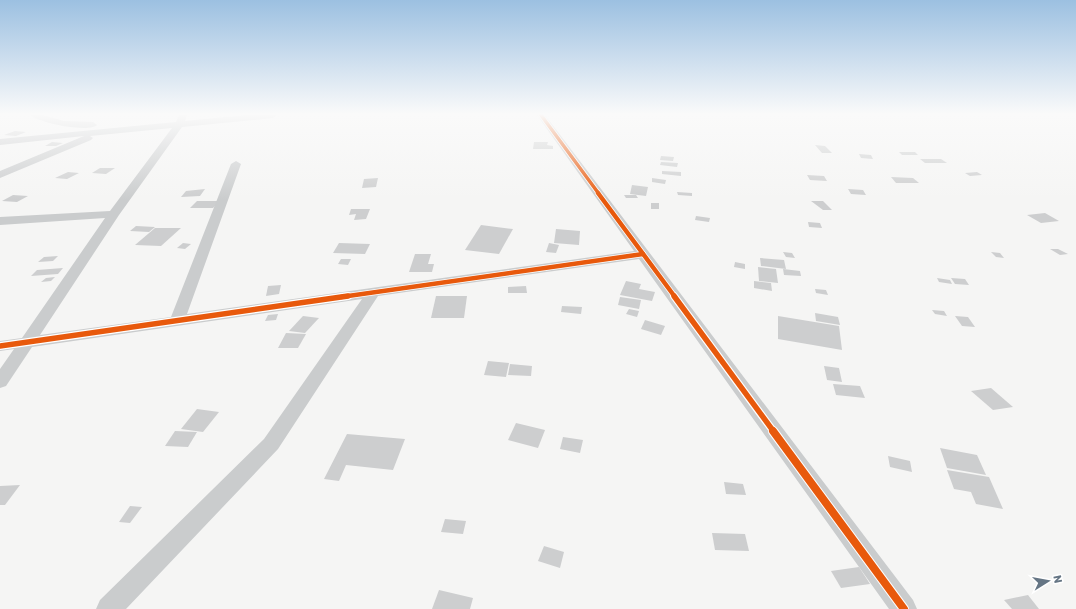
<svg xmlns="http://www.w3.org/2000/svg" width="1076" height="609" font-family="Rubik,sans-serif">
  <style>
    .building { fill: #cdcecf }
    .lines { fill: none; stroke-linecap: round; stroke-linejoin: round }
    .minor { fill: #cacccd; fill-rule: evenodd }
    .cycleway-far3-casing { stroke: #fff; stroke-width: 5 }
    .cycleway-far2-casing { stroke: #fff; stroke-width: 6 }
    .cycleway-far1-casing { stroke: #fff; stroke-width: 8 }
    .cycleway-casing { stroke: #fff; stroke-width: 10 }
    .cycleway-far3 { stroke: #e8590c; stroke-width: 3.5 }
    .cycleway-far2 { stroke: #e8590c; stroke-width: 4.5 }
    .cycleway-far1 { stroke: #e8590c; stroke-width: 5.5 }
    .cycleway { stroke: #e8590c; stroke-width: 8 }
  </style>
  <rect width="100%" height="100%" fill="#f5f5f4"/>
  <g class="building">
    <polygon points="15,131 26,132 16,136 4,135"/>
    <polygon points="52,142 63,143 56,146 45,146"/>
    <polygon points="534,142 548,142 547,145 553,146 553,149 533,149"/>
    <polygon points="815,145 825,146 832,153 822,153"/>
    <polygon points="899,152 915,152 918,155 902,155"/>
    <polygon points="859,154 871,155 873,159 861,158"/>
    <polygon points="661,156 674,157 673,161 660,160"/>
    <polygon points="920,159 941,159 947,163 925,163"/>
    <polygon points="661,162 678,163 677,167 660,165"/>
    <polygon points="100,168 115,168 106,174 92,173"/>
    <polygon points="662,171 681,172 681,176 662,174"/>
    <polygon points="68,172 79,173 67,179 55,178"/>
    <polygon points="977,172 982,175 970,176 965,173"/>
    <polygon points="807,175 824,176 827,181 810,180"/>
    <polygon points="891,177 913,178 919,183 896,183"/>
    <polygon points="378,178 376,187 362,188 364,179"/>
    <polygon points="652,178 666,180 665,184 652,182"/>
    <polygon points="632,185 648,187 646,196 630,194"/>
    <polygon points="205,189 200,196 181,197 186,191"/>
    <polygon points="848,189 863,190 866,195 851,194"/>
    <polygon points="677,192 692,193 692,196 678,195"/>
    <polygon points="13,195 28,196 17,202 2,201"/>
    <polygon points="624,195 636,195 638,198 626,198"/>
    <polygon points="197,201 220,201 213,208 190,208"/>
    <polygon points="811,201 823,201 832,210 823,210"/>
    <rect x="651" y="203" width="8" height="6"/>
    <polygon points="351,209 370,209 366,219 354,220 356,214 349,215"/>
    <polygon points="1045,213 1059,221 1041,223 1027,215"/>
    <polygon points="696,216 710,218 709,222 695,220"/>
    <polygon points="808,222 820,223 822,228 809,227"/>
    <polygon points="481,225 513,229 499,254 465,250"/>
    <polygon points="136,226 155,227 149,232 130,231"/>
    <polygon points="155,228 181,228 161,246 135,245"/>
    <polygon points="556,229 580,231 579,245 554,243"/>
    <polygon points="183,243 191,244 185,249 177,248"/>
    <polygon points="339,243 370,244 365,254 333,253"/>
    <polygon points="549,243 559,245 556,253 546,252"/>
    <polygon points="1050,249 1058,249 1068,254 1060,255"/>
    <polygon points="783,252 792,253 795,258 786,257"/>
    <polygon points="991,252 1000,253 1004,258 996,257"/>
    <polygon points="415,254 431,254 428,264 434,264 432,272 409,272"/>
    <polygon points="58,256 53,261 38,262 44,257"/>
    <polygon points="760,258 784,260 786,269 761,266"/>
    <polygon points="341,259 351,259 348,265 338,264"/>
    <polygon points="735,262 745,264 745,269 734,267"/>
    <polygon points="758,267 776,269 778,283 759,281"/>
    <polygon points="63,268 58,274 31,276 37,270"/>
    <polygon points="783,269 800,271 801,276 784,275"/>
    <polygon points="55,277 51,281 41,282 46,278"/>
    <polygon points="937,278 950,280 952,284 939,282"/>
    <polygon points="951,278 965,279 969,285 955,284"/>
    <polygon points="626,281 641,284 639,289 655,292 652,301 620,295"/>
    <polygon points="754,281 771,283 772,291 754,288"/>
    <polygon points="281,285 279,294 266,296 268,286"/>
    <polygon points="526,286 527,293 508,293 508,287"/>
    <polygon points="815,289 826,290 828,295 816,293"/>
    <polygon points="436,296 467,296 464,318 431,318"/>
    <polygon points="620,297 641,300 639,309 618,305"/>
    <polygon points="562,306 582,307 581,314 561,312"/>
    <polygon points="629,309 639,311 637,317 626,314"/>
    <polygon points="932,310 944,311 947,316 935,314"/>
    <polygon points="815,313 838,317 840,325 816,321"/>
    <polygon points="278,314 276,320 265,321 268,315"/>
    <polygon points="303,316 319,318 305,333 289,331"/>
    <polygon points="778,316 839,326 842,350 778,339"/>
    <polygon points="955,316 968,317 975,327 962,326"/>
    <polygon points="645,320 665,326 661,335 641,329"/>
    <polygon points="286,333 306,334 298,348 278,348"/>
    <polygon points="488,361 509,363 506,377 484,375"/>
    <polygon points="510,364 532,366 531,376 508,375"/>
    <polygon points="824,366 839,368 842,382 827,380"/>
    <polygon points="833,384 860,386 865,398 836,395"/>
    <polygon points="991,388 1013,407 993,410 971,391"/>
    <polygon points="197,409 219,412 203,432 181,429"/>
    <polygon points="516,423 545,430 538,448 508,440"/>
    <polygon points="175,431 197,432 188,447 165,446"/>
    <polygon points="347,434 405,439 393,470 346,465 339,481 324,479"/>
    <polygon points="563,437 583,440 580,453 560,449"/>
    <polygon points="940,448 977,455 986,475 947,468"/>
    <polygon points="888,456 910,461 912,472 890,467"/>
    <polygon points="947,470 989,477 1003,509 976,504 971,492 954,489"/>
    <polygon points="724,482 743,484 746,495 726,494"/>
    <polygon points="20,485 5,505 0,505 0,486"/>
    <polygon points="130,506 142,507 130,523 119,522"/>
    <polygon points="445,519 466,521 463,534 441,532"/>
    <polygon points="712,533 745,534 749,551 715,550"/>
    <polygon points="544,546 564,552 560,568 538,561"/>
    <polygon points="859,567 870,584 841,588 831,571"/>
    <polygon points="439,590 473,598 470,609 432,609"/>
    <polygon points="1028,595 1039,609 1012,609 1004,600"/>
  </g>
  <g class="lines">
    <g class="minor">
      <path d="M30,115H43L64,121L93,122L97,125C89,133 39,123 30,115Z"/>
      <polygon points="179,115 187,115 185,121 246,115 277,115 273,118 182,127 119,215 40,335 171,317 231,164 236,161 241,164 187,314 634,251 537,115 545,115 913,600 917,609 889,609 639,259 378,296 278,449 126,609 96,609 100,600 264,439 362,299 32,347 6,386 0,388 0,369 14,349 0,351 0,341 22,338 105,218 0,225 0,217 110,211 172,128 90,136 93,138 91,140 0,178 0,171 84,136 0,145 0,139 176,122"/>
    </g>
    <g class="cycleway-far3-casing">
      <polyline id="cycleway-far3" points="541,115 599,194"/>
    </g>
    <g class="cycleway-far2-casing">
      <g id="cycleway-far2">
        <polyline points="598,193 675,297"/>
        <polyline points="341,297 643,254"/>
      </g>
    </g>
    <g class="cycleway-far1-casing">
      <g id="cycleway-far1">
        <polyline points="674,296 774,432"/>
        <polyline points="0,346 348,296"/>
      </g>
    </g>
    <g class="cycleway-casing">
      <polyline id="cycleway" points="773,431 904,609"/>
    </g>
    <use href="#cycleway-far3" class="cycleway-far3"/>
    <use href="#cycleway-far2" class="cycleway-far2"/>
    <use href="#cycleway-far1" class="cycleway-far1"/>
    <use href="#cycleway" class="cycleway"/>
  </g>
  <linearGradient id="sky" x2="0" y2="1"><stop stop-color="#9cc0e1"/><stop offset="0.57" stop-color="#fafafa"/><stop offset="1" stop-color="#fafafa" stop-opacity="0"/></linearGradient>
  <rect width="1076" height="200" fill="url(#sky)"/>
  <g transform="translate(1048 581) rotate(79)" stroke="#ffffff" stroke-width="3" paint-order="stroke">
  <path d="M0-3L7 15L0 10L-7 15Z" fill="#657584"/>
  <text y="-6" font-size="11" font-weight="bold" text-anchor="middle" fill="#657584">N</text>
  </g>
</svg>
